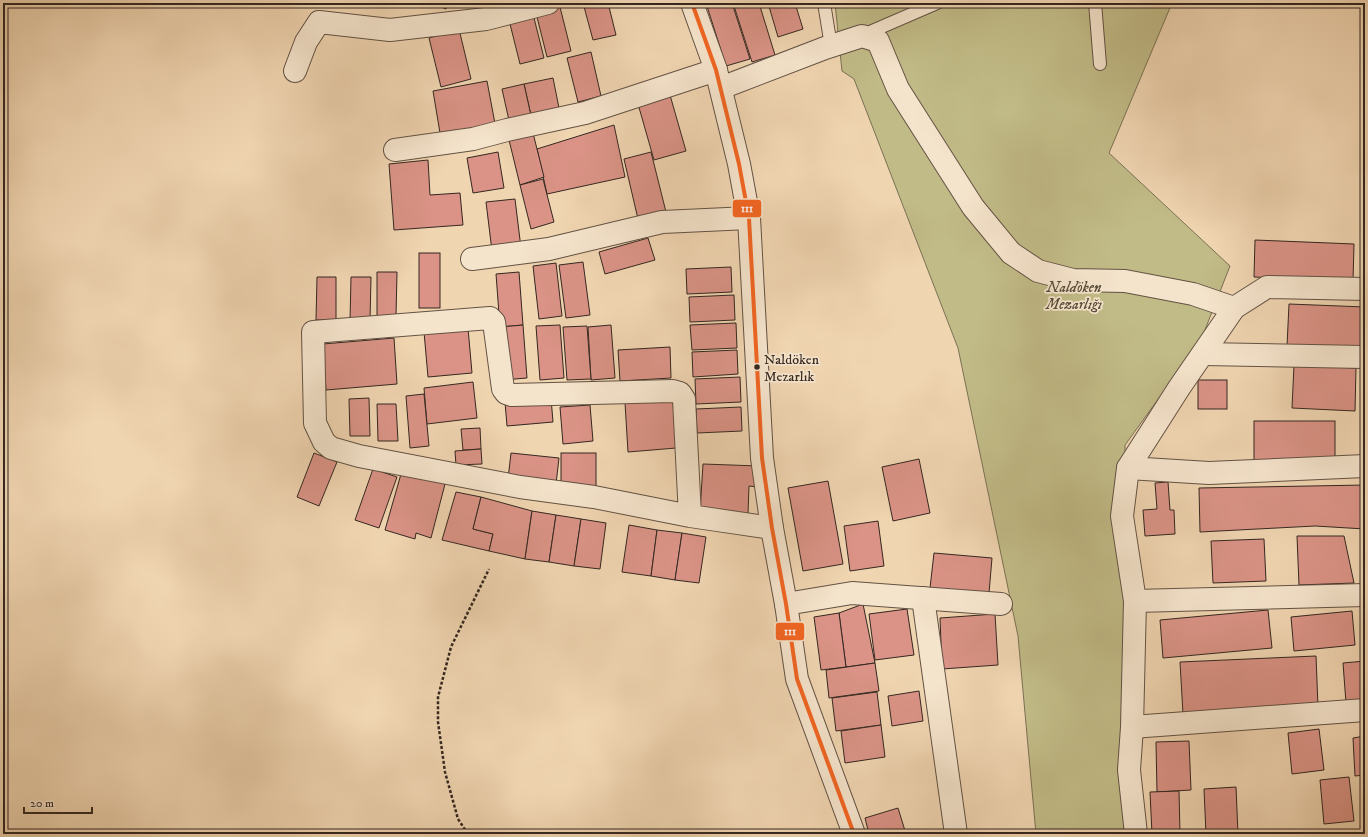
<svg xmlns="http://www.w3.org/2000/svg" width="1368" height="837" font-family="'IM FELL DW Pica',serif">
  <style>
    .green { fill: #c1bb87; stroke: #7a7154 }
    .building { fill: #da9386; stroke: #342720 }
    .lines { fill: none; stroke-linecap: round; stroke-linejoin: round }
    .lane-casing { stroke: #635244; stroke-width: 14 }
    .street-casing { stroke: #635244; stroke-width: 24 }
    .path { stroke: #342720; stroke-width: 2.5; stroke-dasharray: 3 2; stroke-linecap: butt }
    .lane { stroke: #f5e4cc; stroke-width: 12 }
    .street { stroke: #f5e4cc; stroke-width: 22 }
    .bus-1-casing { stroke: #f5e4cc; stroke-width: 7 }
    .bus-1 { stroke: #f26522; stroke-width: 4 }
    .bus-dot { fill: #342720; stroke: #f5e4cc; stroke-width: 1.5 }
    .labels { text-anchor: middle; stroke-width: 3.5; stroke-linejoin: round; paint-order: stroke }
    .bus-label { font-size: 14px; fill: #342720; stroke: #f5e4cc; text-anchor: start }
    .park-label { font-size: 15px; font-style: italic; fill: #574c3a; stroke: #f5e4cc }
    .line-badge { stroke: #f5e4cc; stroke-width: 1.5 }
    .badge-label { font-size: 11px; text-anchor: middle; font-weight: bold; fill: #fff }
  </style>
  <rect width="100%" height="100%" fill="#f0d5b1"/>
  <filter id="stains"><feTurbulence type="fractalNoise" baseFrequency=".005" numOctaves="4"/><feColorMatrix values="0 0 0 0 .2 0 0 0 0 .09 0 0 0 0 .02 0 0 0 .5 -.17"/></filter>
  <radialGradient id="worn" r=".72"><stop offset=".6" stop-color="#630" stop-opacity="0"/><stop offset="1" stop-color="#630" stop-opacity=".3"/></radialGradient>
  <polygon class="green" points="835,3 1172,3 1109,153 1230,266 1201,340 1125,445 1128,642 1135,834 1036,834 1018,636 958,348 854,79 842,71"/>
  <g class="building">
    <polygon points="431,3 448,3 446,9"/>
    <polygon points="583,3 608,3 616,35 593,40"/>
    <polygon points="706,3 732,3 750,59 726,66"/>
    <polygon points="733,3 759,3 775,55 752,62"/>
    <polygon points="768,3 795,3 803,29 778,37"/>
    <polygon points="560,7 571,51 547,57 536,13"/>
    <polygon points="533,14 544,58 520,64 509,20"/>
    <polygon points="459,29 471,79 441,87 429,38"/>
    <polygon points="591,52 601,96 578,102 567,58"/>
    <polygon points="553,78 560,113 532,120 524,84"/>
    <polygon points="487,81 496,129 441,139 433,91"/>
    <polygon points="524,84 532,120 510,125 502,89"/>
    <polygon points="670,95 686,151 654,160 638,104"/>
    <polygon points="614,125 625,177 547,194 537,149"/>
    <polygon points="533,133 544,177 520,185 509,140"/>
    <polygon points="498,152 504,188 473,193 467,158"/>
    <polygon points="651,152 666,212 638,219 624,159"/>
    <polygon points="428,160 430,195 460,193 463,225 394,230 389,164"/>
    <polygon points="543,179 554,222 531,229 520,185"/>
    <polygon points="515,199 521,248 492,251 486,202"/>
    <polygon points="648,238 655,260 605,274 599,252"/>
    <polygon points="1255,240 1354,244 1353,281 1254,277"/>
    <rect x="419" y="253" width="21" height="55"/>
    <polygon points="583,262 590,315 566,318 559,265"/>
    <polygon points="556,263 562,316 539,319 533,266"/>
    <polygon points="731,267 732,292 687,294 686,269"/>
    <polygon points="377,272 397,272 396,316 377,316"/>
    <polygon points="519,272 523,325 500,327 496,274"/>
    <polygon points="317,277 336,277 336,320 316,320"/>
    <polygon points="351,277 371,277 370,321 350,321"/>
    <polygon points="734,295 735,320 690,322 689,297"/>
    <polygon points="1289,304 1365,307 1365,348 1287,346"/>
    <polygon points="736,323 737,348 692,350 690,325"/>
    <polygon points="523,325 527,378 503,380 500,327"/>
    <polygon points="560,325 564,378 540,380 536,326"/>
    <polygon points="611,325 615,378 591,380 588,327"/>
    <polygon points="587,326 591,379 567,380 563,327"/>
    <polygon points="468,328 472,373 428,377 424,332"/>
    <polygon points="394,338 397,384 326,390 323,344"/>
    <polygon points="670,347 671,378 620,381 618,350"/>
    <polygon points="737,350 738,374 693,377 692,352"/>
    <polygon points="1294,365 1356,368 1355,411 1292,408"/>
    <polygon points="740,377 741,402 696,404 695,379"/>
    <rect x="1198" y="380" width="29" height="29"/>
    <polygon points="473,382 477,418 427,424 424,388"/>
    <polygon points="424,394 429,446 410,448 406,396"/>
    <polygon points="369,398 370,436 350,436 349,399"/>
    <polygon points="551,398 553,422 507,426 505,402"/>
    <polygon points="673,399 676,448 628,452 625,403"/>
    <polygon points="377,404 396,404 398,441 378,441"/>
    <polygon points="590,405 593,441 563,444 560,407"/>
    <polygon points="741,407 742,431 697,433 696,409"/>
    <rect x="1254" y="421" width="81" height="40"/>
    <polygon points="480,428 481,449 463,450 461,429"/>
    <polygon points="481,449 482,464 456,465 455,451"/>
    <polygon points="314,453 337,462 319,506 297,497"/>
    <polygon points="511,453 559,458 556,484 508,479"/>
    <rect x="561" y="453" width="35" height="38"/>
    <polygon points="919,459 930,513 893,521 882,467"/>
    <polygon points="703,464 759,466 758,487 749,486 748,514 700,512"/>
    <polygon points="373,469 397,477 379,528 355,520"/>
    <polygon points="401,474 445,484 431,538 416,533 415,539 385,530"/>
    <polygon points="828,481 843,564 803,571 788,488"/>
    <polygon points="1168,482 1170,510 1174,510 1175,534 1145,536 1143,510 1157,509 1155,483"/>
    <polygon points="1365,485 1365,529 1315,526 1200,532 1199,488"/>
    <polygon points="456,492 481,497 473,529 493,534 489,551 442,540"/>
    <polygon points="481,497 532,511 525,559 489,551 493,534 473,529"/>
    <polygon points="532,511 556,515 549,562 525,559"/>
    <polygon points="556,515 581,519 574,566 549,562"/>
    <polygon points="581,519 606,523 600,569 574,566"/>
    <polygon points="878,521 884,566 850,571 844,526"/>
    <polygon points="629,525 657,530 651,576 622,572"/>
    <polygon points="657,530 682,533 675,580 651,576"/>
    <polygon points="682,533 706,537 699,583 675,580"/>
    <polygon points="1297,536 1344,536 1354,583 1299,585"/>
    <polygon points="1264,539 1266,581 1213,583 1211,541"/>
    <polygon points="934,553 992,558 989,593 930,588"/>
    <polygon points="863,604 875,663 846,667 839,613"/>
    <polygon points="907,609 914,655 875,660 869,614"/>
    <polygon points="1268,610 1272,648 1163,658 1160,620"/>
    <polygon points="1352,611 1355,645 1294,651 1291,617"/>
    <polygon points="839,613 846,667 821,670 814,617"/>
    <polygon points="995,614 998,665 942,669 940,618"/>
    <polygon points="1316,656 1318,707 1183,714 1180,662"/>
    <polygon points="1365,661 1365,702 1346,703 1343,663"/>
    <polygon points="875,663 879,691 829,698 826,670"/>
    <polygon points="919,691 923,721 892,726 888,696"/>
    <polygon points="877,692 881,725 836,731 832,698"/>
    <polygon points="881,725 885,757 845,763 841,731"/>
    <polygon points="1319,729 1324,770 1292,774 1288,733"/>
    <polygon points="1365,736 1365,775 1355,776 1353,738"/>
    <polygon points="1189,741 1191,790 1157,792 1156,742"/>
    <polygon points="1349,777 1354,821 1324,824 1320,780"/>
    <polygon points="1236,787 1238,834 1206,834 1204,789"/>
    <polygon points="1179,791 1180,834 1152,834 1150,792"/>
    <polygon points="898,808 906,834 869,834 865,818"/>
  </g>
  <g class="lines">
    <g class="lane-casing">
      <g id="lane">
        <polyline points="824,3 831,46"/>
        <polyline points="1095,3 1100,64"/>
        <polyline points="863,35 937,3"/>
      </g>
    </g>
    <g class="street-casing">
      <g id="street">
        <polyline points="692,3 716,70 739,164 749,218 762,458 772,528 786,604 797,679 854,834"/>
        <polyline points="295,71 306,42 319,22 390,30 486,19 548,3"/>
        <polyline points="721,88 825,48 862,36 878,41 898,89 973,207 1011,253 1038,271 1073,280 1125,281 1193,294 1234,308"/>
        <polyline points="395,150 473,139 507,130 585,113 716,70"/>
        <polyline points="472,259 549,249 662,222 749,218"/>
        <polyline points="1203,354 1365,357"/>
        <polyline points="1128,468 1209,473 1365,466"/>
        <polyline points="690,516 684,399 680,393 673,391 512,395 506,393 503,389 494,322 490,318 313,332 315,423 324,442 331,448 359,456 520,487 594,497 690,516 772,528"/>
        <polyline points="923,598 956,834"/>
        <polyline points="1135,601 1365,595"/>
        <polyline points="786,604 852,593 1001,604"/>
        <polyline points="1132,727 1365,710"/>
        <polyline points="1136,834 1129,770 1132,727 1135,601 1122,516 1128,468 1179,388 1234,308 1267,287 1365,289"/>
      </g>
    </g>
    <polyline class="path" points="468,834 458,819 445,772 438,722 438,697 451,647 489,569"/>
    <use href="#lane" class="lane"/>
    <use href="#street" class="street"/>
    <g class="bus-1-casing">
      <polyline id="bus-1" points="692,3 716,70 739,164 749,218 762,458 772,528 786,604 797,679 854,834"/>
    </g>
    <use href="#bus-1" class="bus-1"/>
  </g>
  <circle class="bus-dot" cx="757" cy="367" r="3.5"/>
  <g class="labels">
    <g class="bus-label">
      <text x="764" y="364">Naldöken<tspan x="764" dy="17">Mezarlık</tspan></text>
    </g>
    <g class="park-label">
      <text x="1074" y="292">Naldöken<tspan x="1074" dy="17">Mezarlığı</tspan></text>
    </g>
  </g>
  <g class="line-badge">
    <rect x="732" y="199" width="30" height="19" rx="4" fill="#f26522"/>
    <rect x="775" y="622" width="30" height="19" rx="4" fill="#f26522"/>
  </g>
  <g class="badge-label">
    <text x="747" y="212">111</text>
    <text x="790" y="635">111</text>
  </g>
  <rect width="1368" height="837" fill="none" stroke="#f0d5b1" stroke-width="16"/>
  <rect x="4" y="4" width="1360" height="829" fill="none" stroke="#342720" stroke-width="2"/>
  <rect x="8" y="8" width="1352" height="821" fill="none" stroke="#342720"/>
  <path d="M24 807v6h68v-6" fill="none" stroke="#342720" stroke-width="2"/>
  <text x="30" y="807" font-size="12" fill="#342720" stroke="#f5e4cc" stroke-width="3" paint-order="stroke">20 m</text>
  <rect width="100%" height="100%" filter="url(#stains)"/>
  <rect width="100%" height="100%" fill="url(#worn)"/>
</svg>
